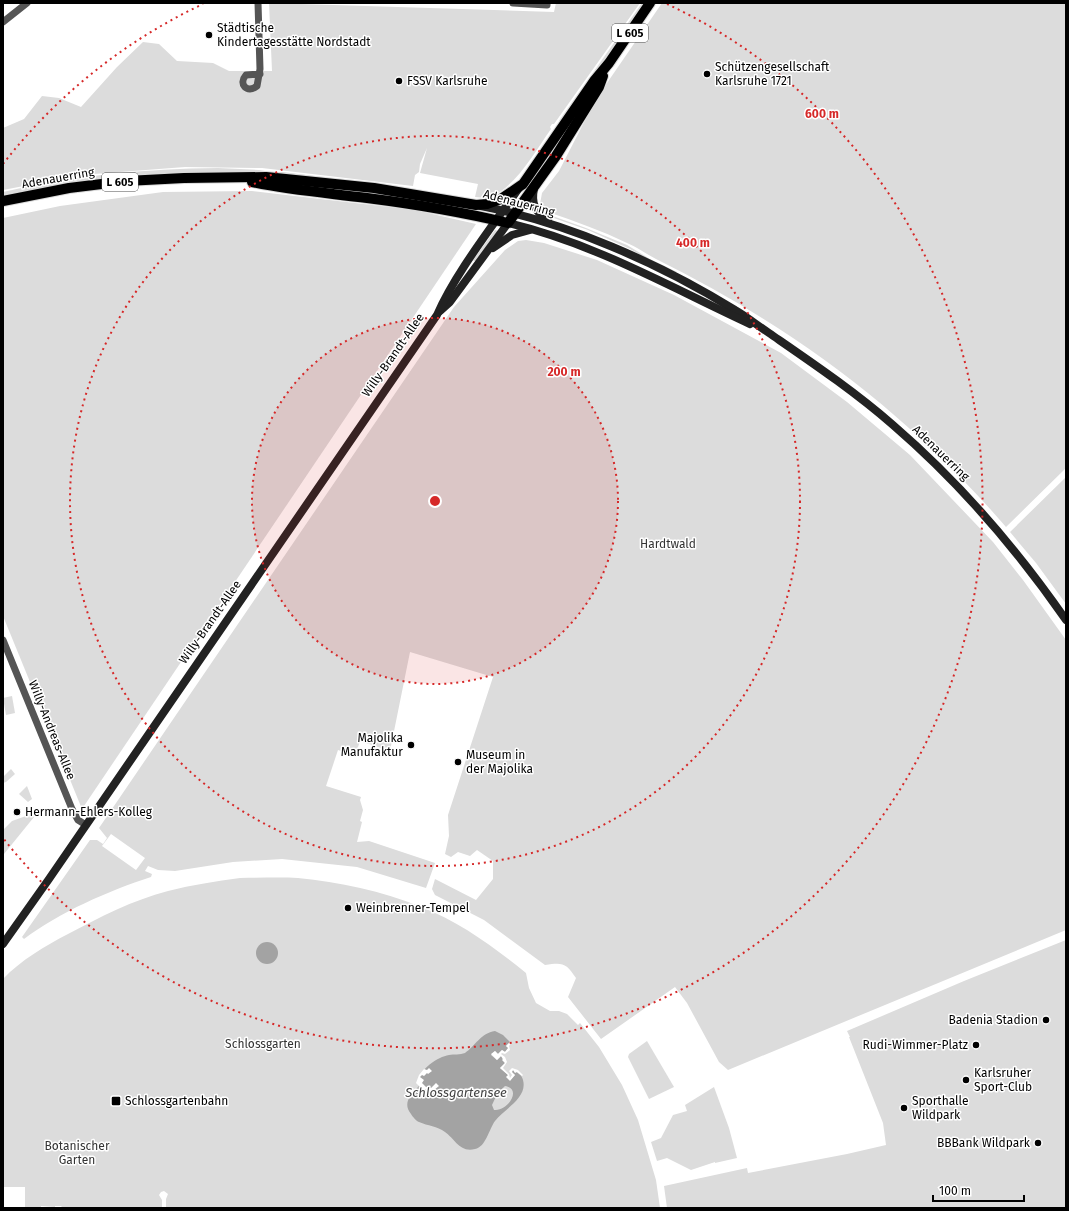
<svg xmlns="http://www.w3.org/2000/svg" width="1069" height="1211" font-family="'Fira Sans',sans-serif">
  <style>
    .green { fill: #dcdcdc; fill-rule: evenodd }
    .water { fill: #a3a3a3; fill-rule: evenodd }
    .pier { fill: #fff }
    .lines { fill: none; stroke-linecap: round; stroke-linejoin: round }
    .primary-casing { stroke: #dbdbdb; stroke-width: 12 }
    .street { stroke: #555; stroke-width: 7 }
    .secondary { stroke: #222; stroke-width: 8 }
    .primary { stroke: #000; stroke-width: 10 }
    .ring { fill: none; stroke: #d62828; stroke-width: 2; stroke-dasharray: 2 4 }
    .poi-dot { fill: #000; stroke: #fff; stroke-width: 1.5 }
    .labels { text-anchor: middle; stroke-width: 3; stroke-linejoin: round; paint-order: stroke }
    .shield { fill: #fff; stroke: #4c4c4c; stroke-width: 1 }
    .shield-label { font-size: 11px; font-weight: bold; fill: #000 }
    .poi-label { font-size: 12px; fill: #000; stroke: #fff; text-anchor: start }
    .street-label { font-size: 12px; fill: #000; stroke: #fff }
    .park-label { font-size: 12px; fill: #333; stroke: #fff }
    .water-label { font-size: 13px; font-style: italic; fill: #444; stroke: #fff }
    .centre { fill: #d62828; stroke: #fff; stroke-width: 2 }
    .ring-label { font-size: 12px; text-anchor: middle; font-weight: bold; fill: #d62828; stroke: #fff; stroke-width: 3; stroke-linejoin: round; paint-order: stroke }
  </style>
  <rect width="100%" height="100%" fill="#fff"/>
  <g class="green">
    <path d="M269,3L554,12L556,3H640L554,124H552L550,127L551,129C534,153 517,185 491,197C486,199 480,197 475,197L478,184L420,173L427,148L420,164L419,172L415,175L413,186L262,168L185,167L81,175L3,190V128L24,119L42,96L59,98L81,107L117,67L143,42L159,44L177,61L213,63L229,71H272Z"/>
    <polygon points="642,3 644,3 582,94 560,122 559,121"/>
    <path d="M662,3H1066V468L1006,527C906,411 793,327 656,259C646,254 637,247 627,243C602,231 575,221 548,212L540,204L542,193L559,171L596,99Z"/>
    <path d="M218,168L259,170L265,171V173L169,174L128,177L3,196V192C73,175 146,169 218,168Z"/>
    <polygon points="270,172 283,172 413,189 270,175"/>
    <polygon points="252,191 415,210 476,224 82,809 3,616 3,218 60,206 163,192"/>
    <polygon points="540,208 547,214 586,228 627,245 650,259 677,272 675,272 647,259 630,249 588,230 548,216"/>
    <polygon points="495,230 498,231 476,261 474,261 473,260"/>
    <path d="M526,240L544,243L597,260L674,295L781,353L847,402L910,455L993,542L1023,580L1066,640V930L728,1070L719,1062L687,1003L675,987L601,1039L568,997L576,978C566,963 563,962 545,965L484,920L435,895L432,889L435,879L476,900L493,879V861L477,850L470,856L458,852L451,857L445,854L449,836L448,815L493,677L410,652L390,751L360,741L355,756L338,750L326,786L361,797L360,800L363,810L360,821L362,822L357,842L369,841L435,863L426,888L357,867L282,859L233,862L175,871L158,870L148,866L145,871L152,874L151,877C108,891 60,912 24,939L22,937L90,840H97L103,844L107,838L99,828L454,307L505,250L518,241ZM111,834L145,858L136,870L102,846Z"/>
    <polygon points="1066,477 1066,604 1036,563 1010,532"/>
    <polygon points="12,696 15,713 6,715 3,698"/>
    <polygon points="11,769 15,774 6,782 3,783 3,777"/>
    <polygon points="27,786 32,799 28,802 19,794"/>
    <polygon points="30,814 34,817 4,854 3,830 12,821 26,816 27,818"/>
    <path d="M240,878C259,878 279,877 298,878C339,882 382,891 421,907C460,922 494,947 526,973L529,988L536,1003L550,1011H559L567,1014L578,1025L580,1023L599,1047L622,1085L638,1120L656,1180L660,1208H166V1199L168,1194L164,1191L161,1192L159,1195L162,1200V1208H81V1207H62L61,1206H55V1207L41,1206V1208H25V1187H3V979C21,960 45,946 68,934C100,917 133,900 168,891C192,885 216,881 240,878Z"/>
    <polygon points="1066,940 1066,1208 667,1208 664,1186 747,1168 748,1173 847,1154 886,1145 883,1123 849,1037 850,1037 847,1031 964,981"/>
    <polygon points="647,1041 674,1087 649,1099 628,1057 629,1054"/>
    <polygon points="714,1087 729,1128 737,1158 715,1163 715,1162 691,1170 667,1158 657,1161 651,1142 661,1138 673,1115 687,1111 685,1105"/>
  </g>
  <g class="water">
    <circle cx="267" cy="953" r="11"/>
    <path d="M495,1031L503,1035L510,1042L506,1046L509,1048L505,1052L502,1050L498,1054L495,1051L491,1055L497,1060L501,1056L505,1063L500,1068L508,1075L510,1080L515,1075L511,1072L513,1070C517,1072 522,1075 523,1080C528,1098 504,1109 495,1121C489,1129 486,1147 475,1149C460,1153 455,1139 445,1132C437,1126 428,1126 419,1122C416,1121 413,1117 411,1114C402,1103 411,1094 419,1086C416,1071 437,1057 449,1055C454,1054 460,1055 465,1053C475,1046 481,1033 495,1031ZM505,1086C523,1089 507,1112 494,1110L492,1105C495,1098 499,1091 505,1086Z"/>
  </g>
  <g class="pier">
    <polygon points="510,1042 511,1043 509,1046 510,1050 505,1054 502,1053 501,1054 505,1057 507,1062 503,1068 509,1074 510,1078 512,1075 509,1071 512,1068 518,1070 523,1075 522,1076 517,1072 515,1073 513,1070 512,1072 515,1075 510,1081 506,1077 508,1075 500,1068 505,1063 502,1060 503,1059 501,1056 497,1060 491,1054 495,1051 498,1054 502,1050 505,1052 508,1048 506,1046"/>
    <polygon points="429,1068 432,1071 428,1074 427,1073 424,1076 422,1075 420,1077 424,1080 422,1083 426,1087 431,1088 436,1083 439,1086 434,1090 434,1092 431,1095 425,1089 422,1092 419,1088 420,1087 416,1083 419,1075 424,1069 427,1070"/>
  </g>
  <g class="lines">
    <g class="primary-casing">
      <g id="primary">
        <path d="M252,182C289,190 328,193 367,198C414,204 462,212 508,223L556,156L599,87L603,76"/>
        <polyline points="3,201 69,188 126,181 184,178 266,177 374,188 476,205 487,204 501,199 523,184 594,81 609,63 650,3"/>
      </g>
    </g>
    <g class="street">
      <path d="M258,3L260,69L257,86C247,94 238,84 246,75L260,74"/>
      <polyline points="513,3 547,5 547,3"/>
      <polyline points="3,22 27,3"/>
      <polyline points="3,640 72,809 78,820 86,825"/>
    </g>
    <g class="secondary">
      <path d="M534,189C531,203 535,212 548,220"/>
      <path d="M481,206C568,223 659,263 735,310C747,317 757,325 769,333C811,362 854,391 893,425C959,482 1016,548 1066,620"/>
      <polyline points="493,248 512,235 530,230"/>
      <path d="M440,311L450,302L508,223C596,244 670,287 750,324"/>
      <path d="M3,944L49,879L437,315C456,272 492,227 519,188"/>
    </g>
    <use href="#primary" class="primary"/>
  </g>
  <circle cx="435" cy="501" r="183" fill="#d62828" fill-opacity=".12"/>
  <g class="ring">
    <circle cx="435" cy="501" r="183"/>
    <circle cx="435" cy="501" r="365"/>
    <path d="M3 164A548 548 0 0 1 203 4M667 4A548 548 0 1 1 3 838"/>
  </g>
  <g class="poi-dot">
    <circle cx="209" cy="35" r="4"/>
    <circle cx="707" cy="74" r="4"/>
    <circle cx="399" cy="81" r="4"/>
    <circle cx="411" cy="745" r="4"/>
    <circle cx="458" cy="762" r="4"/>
    <circle cx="17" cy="812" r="4"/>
    <circle cx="348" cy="908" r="4"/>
    <circle cx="1046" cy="1020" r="4"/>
    <circle cx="976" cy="1045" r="4"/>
    <circle cx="966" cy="1080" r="4"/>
    <rect x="111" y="1096" width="10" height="10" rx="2"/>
    <circle cx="904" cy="1108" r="4"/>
    <circle cx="1038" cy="1143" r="4"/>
  </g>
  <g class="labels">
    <g class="shield">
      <rect x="612" y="24" width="36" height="18" rx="3"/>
      <rect x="102" y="173" width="36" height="18" rx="3"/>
    </g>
    <g class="shield-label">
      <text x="630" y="37">L 605</text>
      <text x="120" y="186">L 605</text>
    </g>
    <g class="poi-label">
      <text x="217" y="32">Städtische<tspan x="217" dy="14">Kindertagesstätte Nordstadt</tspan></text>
      <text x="715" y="71">Schützengesellschaft<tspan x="715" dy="14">Karlsruhe 1721</tspan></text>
      <text x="407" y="85">FSSV Karlsruhe</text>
      <text x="403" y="742" text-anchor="end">Majolika<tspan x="403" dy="14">Manufaktur</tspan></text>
      <text x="466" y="759">Museum in<tspan x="466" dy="14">der Majolika</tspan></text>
      <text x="25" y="816">Hermann-Ehlers-Kolleg</text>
      <text x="356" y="912">Weinbrenner-Tempel</text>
      <text x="1038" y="1024" text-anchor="end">Badenia Stadion</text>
      <text x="968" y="1049" text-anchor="end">Rudi-Wimmer-Platz</text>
      <text x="974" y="1077">Karlsruher<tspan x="974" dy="14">Sport-Club</tspan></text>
      <text x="125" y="1105">Schlossgartenbahn</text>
      <text x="912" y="1105">Sporthalle<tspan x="912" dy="14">Wildpark</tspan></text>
      <text x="1030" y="1147" text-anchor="end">BBBank Wildpark</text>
    </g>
    <g class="street-label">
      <text transform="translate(58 178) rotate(-10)" y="4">Adenauerring</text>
      <text transform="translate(519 203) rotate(15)" y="4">Adenauerring</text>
      <text transform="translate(393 355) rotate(-55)" y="4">Willy-Brandt-Allee</text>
      <text transform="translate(941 453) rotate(44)" y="4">Adenauerring</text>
      <text transform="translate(210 622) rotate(-55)" y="4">Willy-Brandt-Allee</text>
      <text transform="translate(52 730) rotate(68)" y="4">Willy-Andreas-Allee</text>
    </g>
    <g class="park-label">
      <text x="668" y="548">Hardtwald</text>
      <text x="263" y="1048">Schlossgarten</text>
      <text x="77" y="1150">Botanischer<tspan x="77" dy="14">Garten</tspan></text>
    </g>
    <g class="water-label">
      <text x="456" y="1097">Schlossgartensee</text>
    </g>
  </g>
  <circle cx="435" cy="501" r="6" class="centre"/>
  <g class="ring-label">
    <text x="822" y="118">600 m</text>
    <text x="693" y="247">400 m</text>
    <text x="564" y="376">200 m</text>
  </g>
  <rect width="1069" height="1211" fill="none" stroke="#000000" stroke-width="8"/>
  <path d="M933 1195v6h91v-6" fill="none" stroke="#000000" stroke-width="2"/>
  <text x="939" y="1195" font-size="12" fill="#000000" stroke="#ffffff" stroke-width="3" paint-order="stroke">100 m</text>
</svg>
